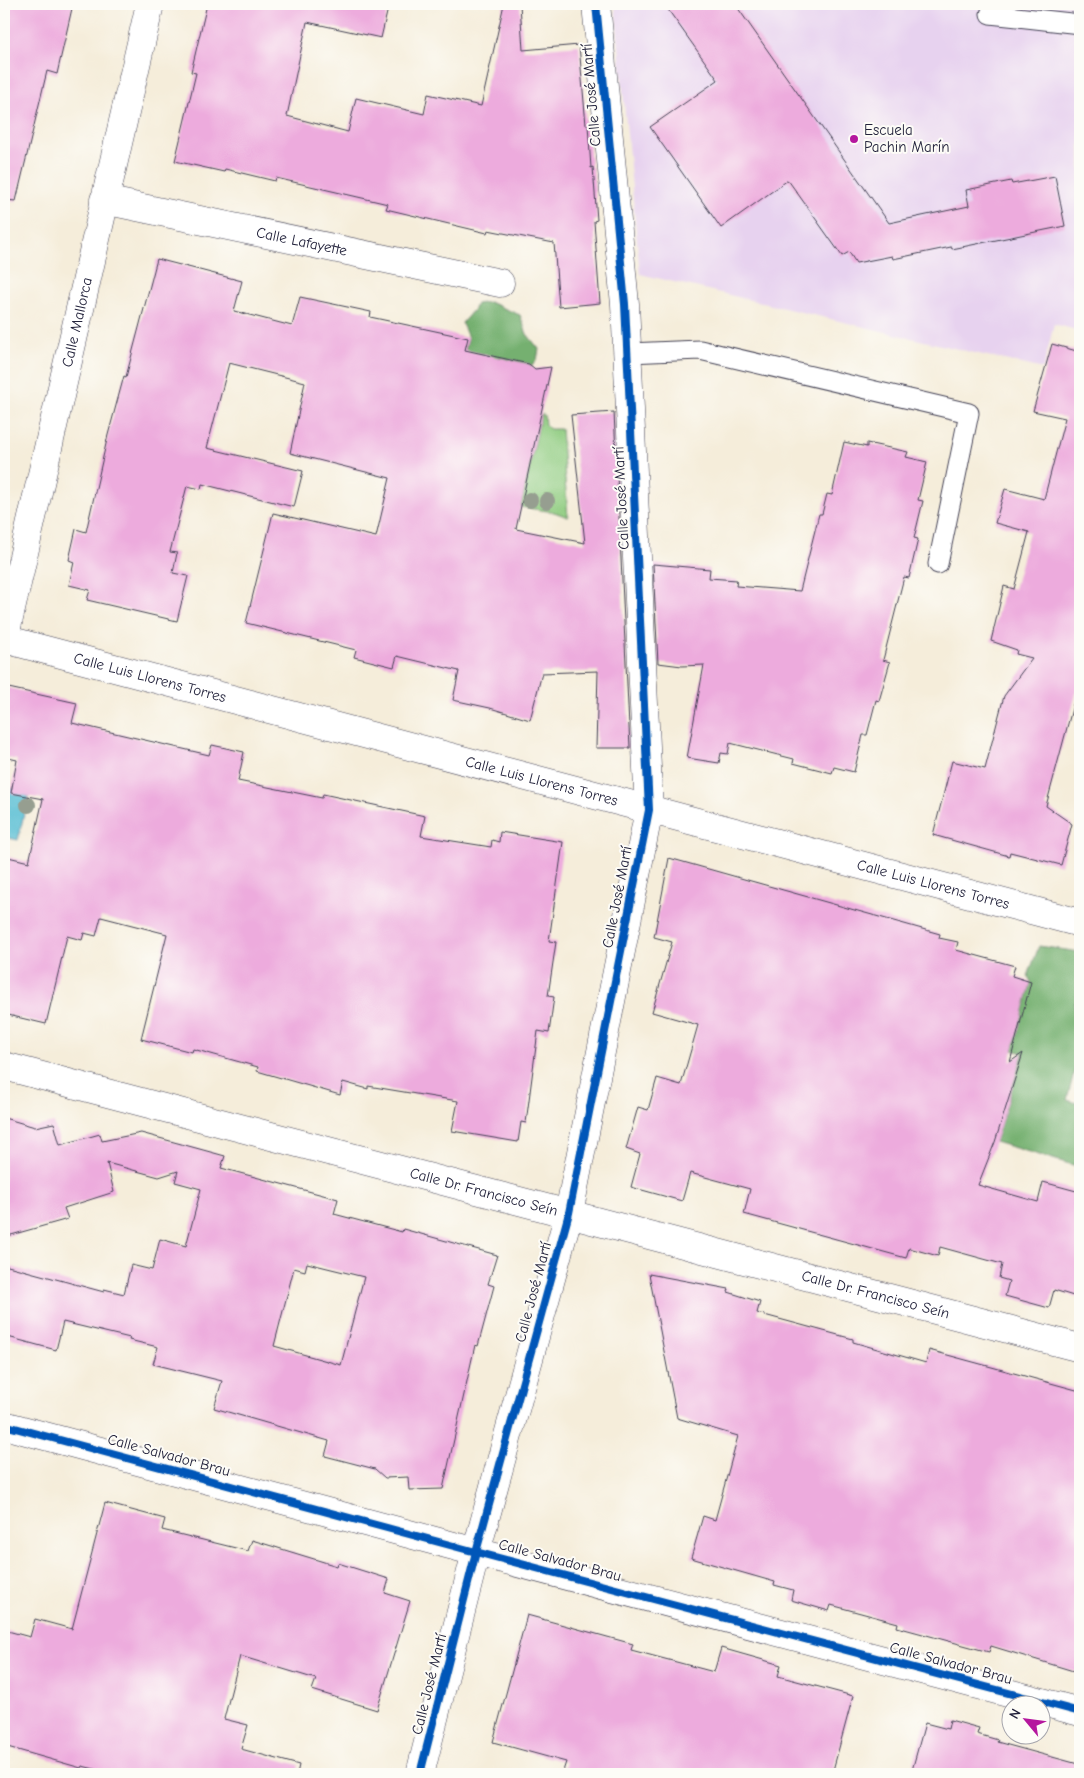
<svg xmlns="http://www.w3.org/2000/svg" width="1084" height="1778" font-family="'Comic Neue',sans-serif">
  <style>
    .built { fill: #e7d2ef }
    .green { fill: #90cc81; stroke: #59775e }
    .forest { fill: #74b06f; stroke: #4b6955 }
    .water { fill: #56bdd3; stroke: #3c7087 }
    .building { fill: #edabdd; fill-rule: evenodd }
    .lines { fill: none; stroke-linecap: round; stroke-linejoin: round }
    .lane-casing { stroke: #424053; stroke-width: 21 }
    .street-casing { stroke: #424053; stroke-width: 29 }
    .lane { stroke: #fff; stroke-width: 19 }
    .street { stroke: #fff; stroke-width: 28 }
    .cycleway-casing { stroke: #fdfcf7; stroke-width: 11 }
    .cycleway { stroke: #0057b8; stroke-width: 8 }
    .tree { fill: #969e90 }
    .poi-dot { fill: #b5179e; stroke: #fdfcf7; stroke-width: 2 }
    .labels { text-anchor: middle; stroke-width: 4; stroke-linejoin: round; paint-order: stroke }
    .street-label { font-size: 15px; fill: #22223b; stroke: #fdfcf7 }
    .poi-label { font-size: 15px; fill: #22223b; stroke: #fdfcf7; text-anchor: start }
  </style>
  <rect width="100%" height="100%" fill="#fdfcf7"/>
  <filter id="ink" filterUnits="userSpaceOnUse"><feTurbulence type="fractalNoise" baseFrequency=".02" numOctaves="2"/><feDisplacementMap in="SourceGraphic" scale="10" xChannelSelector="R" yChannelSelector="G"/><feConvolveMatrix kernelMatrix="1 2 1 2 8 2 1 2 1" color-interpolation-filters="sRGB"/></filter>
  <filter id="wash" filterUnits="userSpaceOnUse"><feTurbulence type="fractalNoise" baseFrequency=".0096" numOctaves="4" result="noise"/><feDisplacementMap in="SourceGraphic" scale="20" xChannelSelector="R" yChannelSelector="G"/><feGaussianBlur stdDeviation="1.12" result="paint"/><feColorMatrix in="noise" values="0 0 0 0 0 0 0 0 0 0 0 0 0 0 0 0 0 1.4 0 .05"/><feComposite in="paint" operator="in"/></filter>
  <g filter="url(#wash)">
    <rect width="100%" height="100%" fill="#f5edda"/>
    <polygon class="built" points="615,4 1080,4 1080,331 1054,324 1043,369 640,274"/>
    <polygon class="green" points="541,415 544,415 545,425 550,429 561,429 568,517 554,512 521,507"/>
    <g class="forest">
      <polygon points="489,302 520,315 527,334 539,349 537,360 531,366 528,364 499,357 498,361 464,355 468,338 462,323 474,309 476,304"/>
      <path d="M1039,946L1080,952V997L1074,1003C1075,1016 1072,1026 1078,1038H1080V1049L1067,1100L1080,1104V1167L995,1142L1023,1053L1013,1050L1031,982L1028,976Z"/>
    </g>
    <polygon class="water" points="4,787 29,792 18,840 4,837"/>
    <g id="blocks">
      <g class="building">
        <polygon points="4,4 73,4 57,74 47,71 16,201 4,200"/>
        <polygon points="207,4 389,4 381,38 307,22 287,116 348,132 356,98 424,114 428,94 481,106 504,4 520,4 523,50 579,45 586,125 588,125 591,168 593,167 597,220 594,221 600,303 559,307 554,243 488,230 487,233 386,209 388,204 276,178 275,181 225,169 224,172 175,161 196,73 191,72"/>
        <polygon points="664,4 735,4 889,223 969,206 966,190 1011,181 1012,184 1055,176 1065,226 952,249 951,247 893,259 892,256 856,263 849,252 842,256 788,180 721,228 650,127 718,80"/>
        <polygon points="157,259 242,281 234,311 292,326 300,297 371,312 370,317 468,338 465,350 529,364 535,369 551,367 516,529 585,543 571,415 614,412 630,748 596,748 598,671 542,673 530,720 490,708 453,700 459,671 397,656 394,667 354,657 356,650 246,623 273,513 376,537 390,478 290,453 305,382 229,363 207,448 303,471 294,507 202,484 201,489 187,486 170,552 177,553 173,573 188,576 177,621 87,600 90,590 69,585 74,562 69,560 76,529 86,532 108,435 124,376 126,377"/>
        <polygon points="1052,344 1080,352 1080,679 1046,806 1072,824 1061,865 1010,852 1009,856 933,835 952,761 985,769 1004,696 1032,658 1016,654 1017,650 991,641 1004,586 1014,589 1029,532 995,523 1005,489 1044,499 1065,418 1033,411"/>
        <polygon points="844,442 867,447 867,443 908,452 906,457 927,462 918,500 923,501 914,538 918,539 909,578 904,577 883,660 890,662 879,701 876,700 867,735 863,735 854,772 834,767 832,773 793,763 794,759 730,743 728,754 721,753 719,763 687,758 704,665 682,666 658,663 653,564 710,569 709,578 737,580 736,586 800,591 819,514 822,514 827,494 832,495"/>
        <polygon points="4,687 77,703 72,723 209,755 212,745 244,752 238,781 322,798 323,794 425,816 421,836 491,847 492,840 499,842 500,832 563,842 549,941 556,942 548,996 554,997 549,1033 538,1031 526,1123 521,1122 518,1142 452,1131 458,1101 368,1086 368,1089 343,1082 340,1095 257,1071 258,1067 193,1049 192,1052 141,1039 167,934 101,917 96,936 84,933 82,940 67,936 46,1024 4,1014 4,856 29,862 43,799 11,793 17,760 4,757"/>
        <polygon points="669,858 940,934 939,938 958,942 956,950 1015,966 1012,976 1031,982 1010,1062 1023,1053 995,1142 978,1185 1038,1202 1043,1182 1080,1192 1080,1298 1054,1290 1049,1308 1005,1296 1009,1281 999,1278 1002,1264 940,1247 938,1256 909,1248 906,1258 744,1214 750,1189 690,1173 682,1201 631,1187 640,1154 626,1149 638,1107 648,1110 657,1078 681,1085 698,1025 652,1012 672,942 654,937"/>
        <path d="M4,1118L35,1127L54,1123L60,1145L100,1134L102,1141L141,1133L225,1156L221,1168L338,1199L334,1214L402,1232L403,1229L497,1255L488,1284L494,1286L478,1346L475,1345L443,1489L409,1490L408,1477L385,1478L375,1469L325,1456L329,1441L214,1408L222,1381L153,1364L158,1347L129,1340L130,1338L63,1322L56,1350L4,1336V1265L104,1292V1289L124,1294L131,1265L152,1270L160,1239L186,1246L201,1189L175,1182L178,1171L159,1177L107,1163L114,1192L64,1208L68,1219L4,1237ZM307,1263L364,1277L341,1365L274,1346L294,1268L305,1271Z"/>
        <polygon points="649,1274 729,1289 728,1292 760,1302 757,1313 853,1339 853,1342 926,1363 929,1350 1080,1391 1080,1673 991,1646 989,1652 897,1627 898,1623 831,1605 829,1611 791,1600 793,1590 774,1585 775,1582 691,1558 703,1516 715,1520 738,1436 677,1418"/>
        <polygon points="105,1503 165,1519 162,1530 248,1551 252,1540 337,1566 338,1563 389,1579 385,1593 410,1601 377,1710 312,1690 316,1679 240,1656 224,1719 248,1725 241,1749 299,1765 297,1774 116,1774 82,1766 81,1768 4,1746 4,1630 30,1637 35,1619 72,1629"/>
        <polygon points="527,1615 633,1644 631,1650 714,1672 721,1648 781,1665 778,1676 853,1696 832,1774 562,1774 566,1762 493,1742"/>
        <polygon points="950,1720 979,1728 977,1734 998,1740 997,1742 1078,1764 1077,1774 911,1774 925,1723 948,1729"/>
      </g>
    </g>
  </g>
  <g filter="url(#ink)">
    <use href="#blocks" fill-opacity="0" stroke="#424053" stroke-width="1"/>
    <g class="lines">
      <g class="lane-casing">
        <g id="lane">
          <polyline points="990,14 1080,24"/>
          <polyline points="628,353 700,350 969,413 938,564"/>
        </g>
      </g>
      <g class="street-casing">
        <g id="street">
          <path id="s1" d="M104,200L500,283"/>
          <path id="s2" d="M4,639L1080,923"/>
          <path id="s3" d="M4,640L150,4"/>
          <path id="s4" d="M4,1066L1080,1348"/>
          <polyline points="4,1425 476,1552 1080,1712"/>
          <polyline points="420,1774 476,1552 569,1213 649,810 625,304 596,4"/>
        </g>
      </g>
      <use href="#lane" class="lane"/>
      <use href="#street" class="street"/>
      <g class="cycleway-casing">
        <g id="cycleway">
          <polyline points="4,1425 476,1552 1080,1712"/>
          <polyline points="420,1774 476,1552 569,1213 649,810 625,304 596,4"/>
        </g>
      </g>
      <use href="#cycleway" class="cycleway"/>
    </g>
    <g class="tree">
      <circle cx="530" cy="500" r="8"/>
      <circle cx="547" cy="501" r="8"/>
      <circle cx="28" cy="805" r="8"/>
    </g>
  </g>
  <circle class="poi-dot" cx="854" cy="139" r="5"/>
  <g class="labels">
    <g class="street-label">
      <text transform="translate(591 95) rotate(-95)" y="5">Calle José Martí</text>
      <text dy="5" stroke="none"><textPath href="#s1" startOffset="202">Calle Lafayette</textPath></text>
      <text dy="5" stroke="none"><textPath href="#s3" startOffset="326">Calle Mallorca</textPath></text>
      <text transform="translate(621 498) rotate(-93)" y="5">Calle José Martí</text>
      <text dy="5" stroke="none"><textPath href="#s2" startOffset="151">Calle Luis Llorens Torres</textPath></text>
      <text dy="5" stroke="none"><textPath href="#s2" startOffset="556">Calle Luis Llorens Torres</textPath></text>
      <text dy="5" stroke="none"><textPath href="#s2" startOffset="961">Calle Luis Llorens Torres</textPath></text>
      <text transform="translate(617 897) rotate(-79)" y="5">Calle José Martí</text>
      <text dy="5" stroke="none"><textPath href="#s4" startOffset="496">Calle Dr. Francisco Seín</textPath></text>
      <text transform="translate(533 1292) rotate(-75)" y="5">Calle José Martí</text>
      <text dy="5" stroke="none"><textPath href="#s4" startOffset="901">Calle Dr. Francisco Seín</textPath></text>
      <text transform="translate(169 1455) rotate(15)" y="5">Calle Salvador Brau</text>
      <text transform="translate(560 1560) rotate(15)" y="5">Calle Salvador Brau</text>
      <text transform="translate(951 1663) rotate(15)" y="5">Calle Salvador Brau</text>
      <text transform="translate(429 1684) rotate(-76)" y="5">Calle José Martí</text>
    </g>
    <g class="poi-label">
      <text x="864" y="135">Escuela<tspan x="864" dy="17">Pachin Marín</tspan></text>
    </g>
  </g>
  <rect width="1084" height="1778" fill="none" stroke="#fdfcf7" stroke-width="20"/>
  <g transform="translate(1026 1720) rotate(299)"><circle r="24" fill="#fdfcf7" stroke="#a5a5ac"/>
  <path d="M0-4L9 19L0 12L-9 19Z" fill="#b5179e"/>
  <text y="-8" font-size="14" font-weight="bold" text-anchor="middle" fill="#22223b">N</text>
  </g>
</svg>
